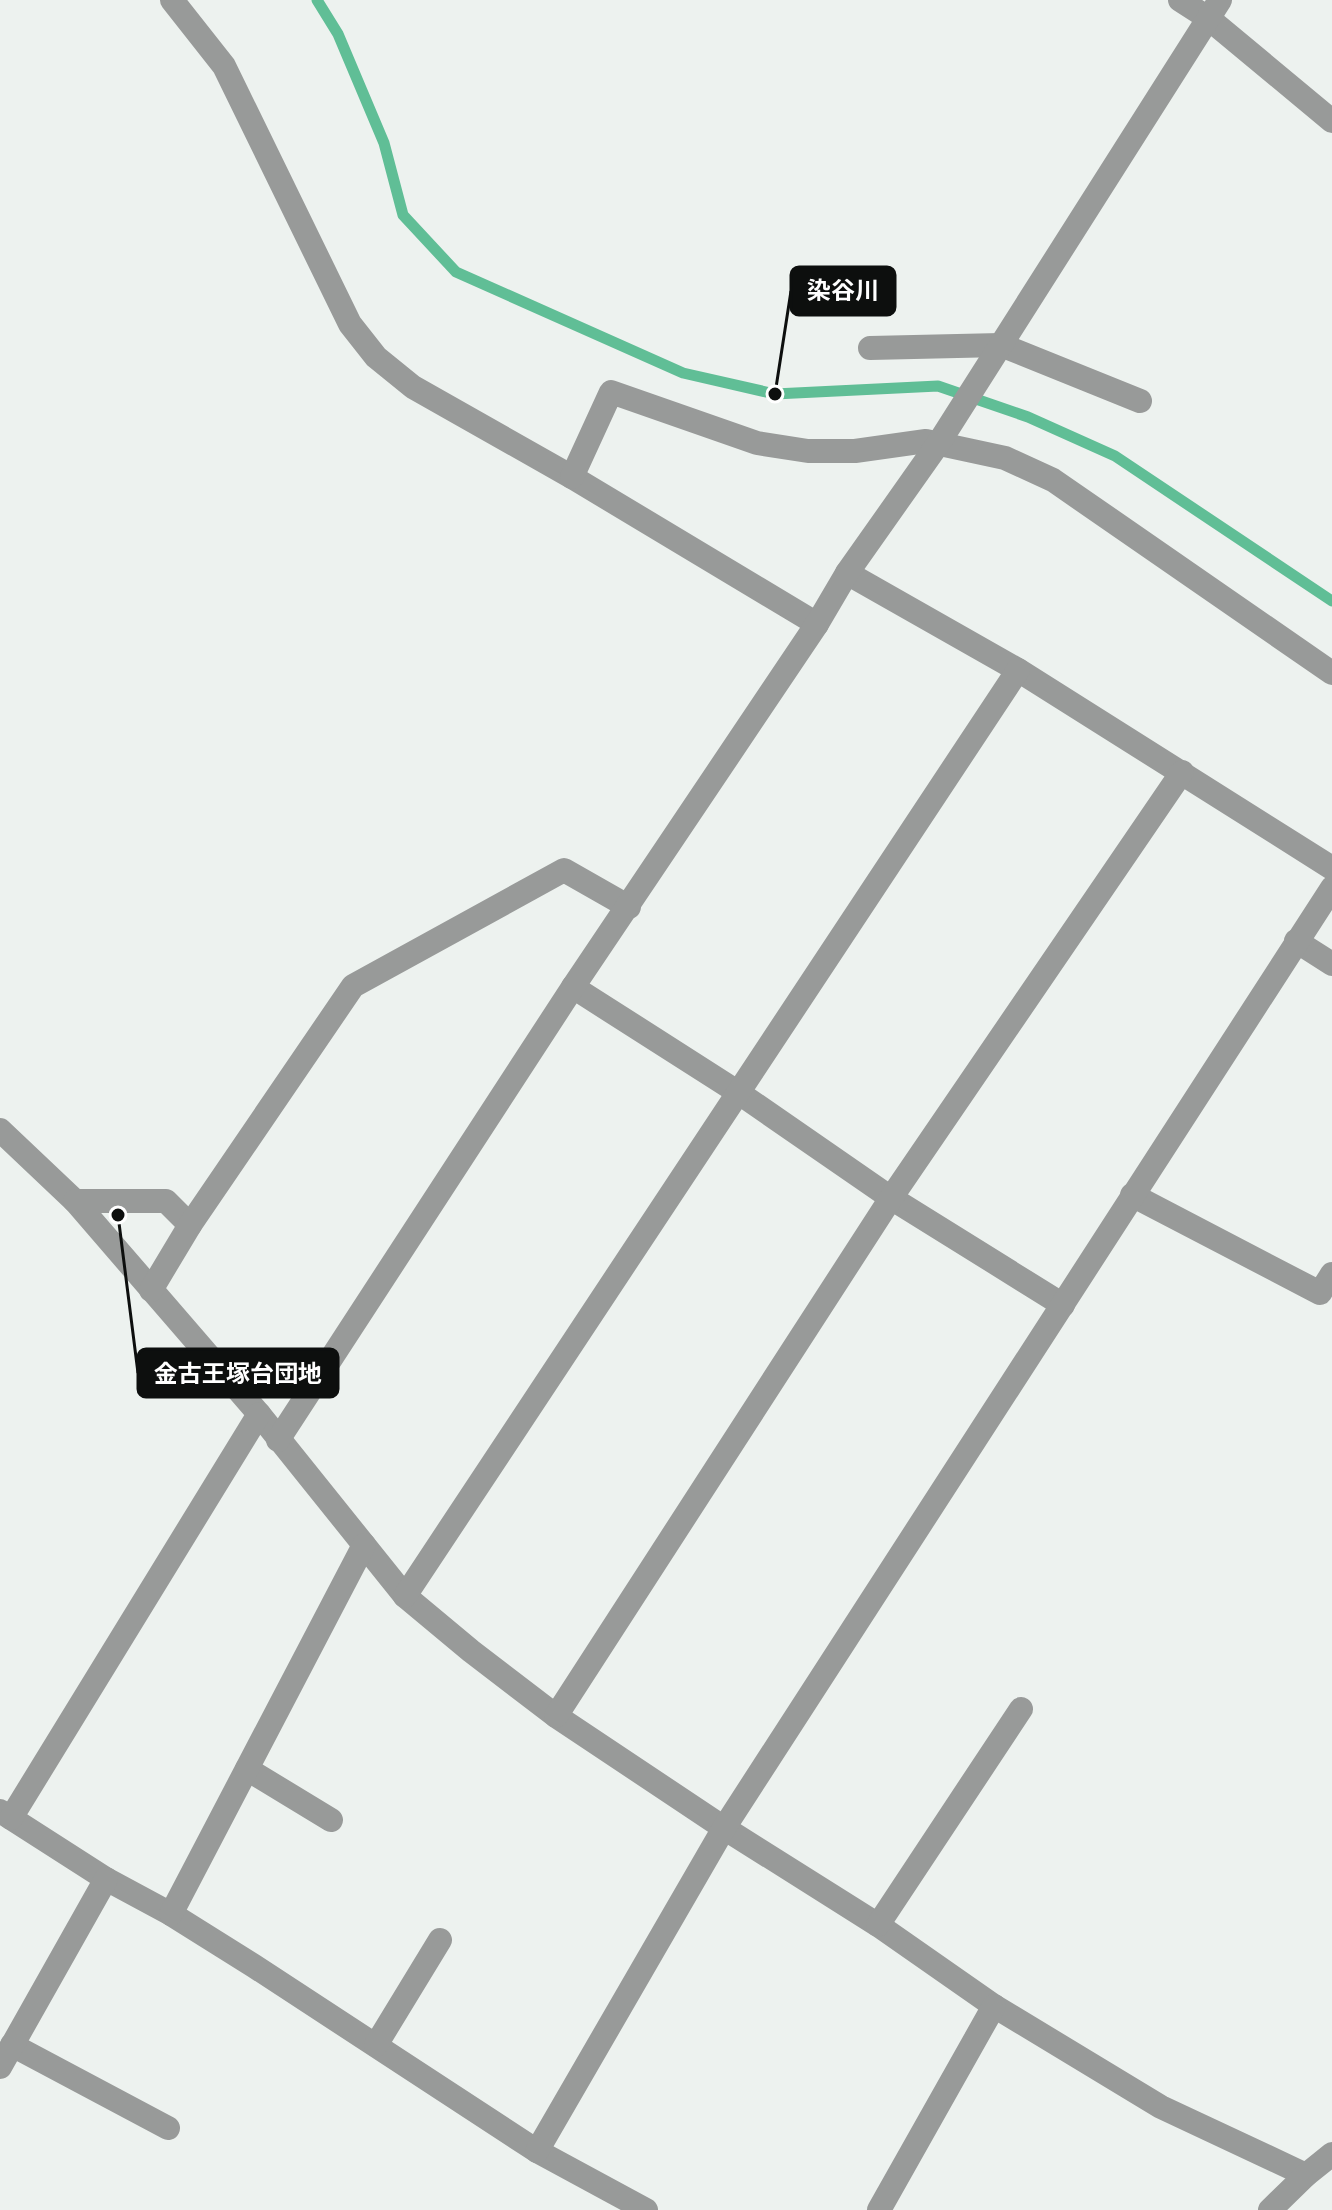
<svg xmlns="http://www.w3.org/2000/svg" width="1332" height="2210" font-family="'Source Sans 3','Noto Sans JP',sans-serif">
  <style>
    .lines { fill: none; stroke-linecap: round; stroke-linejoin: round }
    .stream { stroke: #60be96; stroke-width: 11 }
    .minor { stroke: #989a99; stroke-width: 24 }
    .leader { fill: none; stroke: #0d0f0e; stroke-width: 3 }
    .callout-dot { fill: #0d0f0e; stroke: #fff; stroke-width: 3 }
    .callout { fill: #0d0f0e; stroke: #0d0f0e; stroke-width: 3 }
    .callout-label { font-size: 24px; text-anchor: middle; font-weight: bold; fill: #fff }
  </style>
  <rect width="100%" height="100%" fill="#edf2ef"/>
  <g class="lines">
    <polyline class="stream" points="317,0 338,34 384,143 403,215 456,272 683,373 775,394 938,386 1028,417 1115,456 1332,601"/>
    <g class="minor">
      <polyline points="172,0 224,66 350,324 376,357 413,387 572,477 817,624"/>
      <polyline points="1180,0 1208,18 1332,121"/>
      <polyline points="870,348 1001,345 1140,401"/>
      <polyline points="572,477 611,392 757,443 808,451 855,451 926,441 1005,458 1053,480 1332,673"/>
      <polyline points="847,573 1018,670 1332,868"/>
      <polyline points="1296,941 1332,964"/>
      <polyline points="573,987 739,1093 891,1198 1063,1305"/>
      <polyline points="0,1130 75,1201 259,1414 405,1596 471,1651 556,1716 724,1828 878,1925 994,2006 1161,2107 1306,2175"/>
      <polyline points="1132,1195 1320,1293 1332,1274"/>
      <polyline points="75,1201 166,1201 190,1225"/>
      <polyline points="151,1290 190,1225 353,986 564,870 629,907"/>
      <polyline points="278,1440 573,987 817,624 847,573 938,444 1220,0"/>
      <polyline points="405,1596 1018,670"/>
      <polyline points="556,1716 891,1198 1182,772"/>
      <polyline points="247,1769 331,1820"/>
      <polyline points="0,1811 106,1879 171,1914 254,1966 537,2151 646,2210"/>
      <polyline points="11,1818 259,1414"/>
      <polyline points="171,1914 364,1545"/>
      <polyline points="878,1925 1021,1709"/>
      <polyline points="12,2045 168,2128"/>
      <polyline points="376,2045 440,1940"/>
      <polyline points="0,2067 106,1879"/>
      <polyline points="537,2151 724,1828 1332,888"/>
      <polyline points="879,2210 994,2006"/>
      <polyline points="1270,2210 1306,2175 1332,2154"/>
    </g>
  </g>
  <path class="leader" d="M775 394L791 291M118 1215L138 1373"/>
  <g class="callout-dot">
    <circle cx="775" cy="394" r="8"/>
    <circle cx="118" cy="1215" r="8"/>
  </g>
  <g class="callout">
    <rect x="791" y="267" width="104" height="48" rx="8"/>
    <rect x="138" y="1349" width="200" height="48" rx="8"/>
  </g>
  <g class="callout-label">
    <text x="843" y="299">染谷川</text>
    <text x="238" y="1382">金古王塚台団地</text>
  </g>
</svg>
